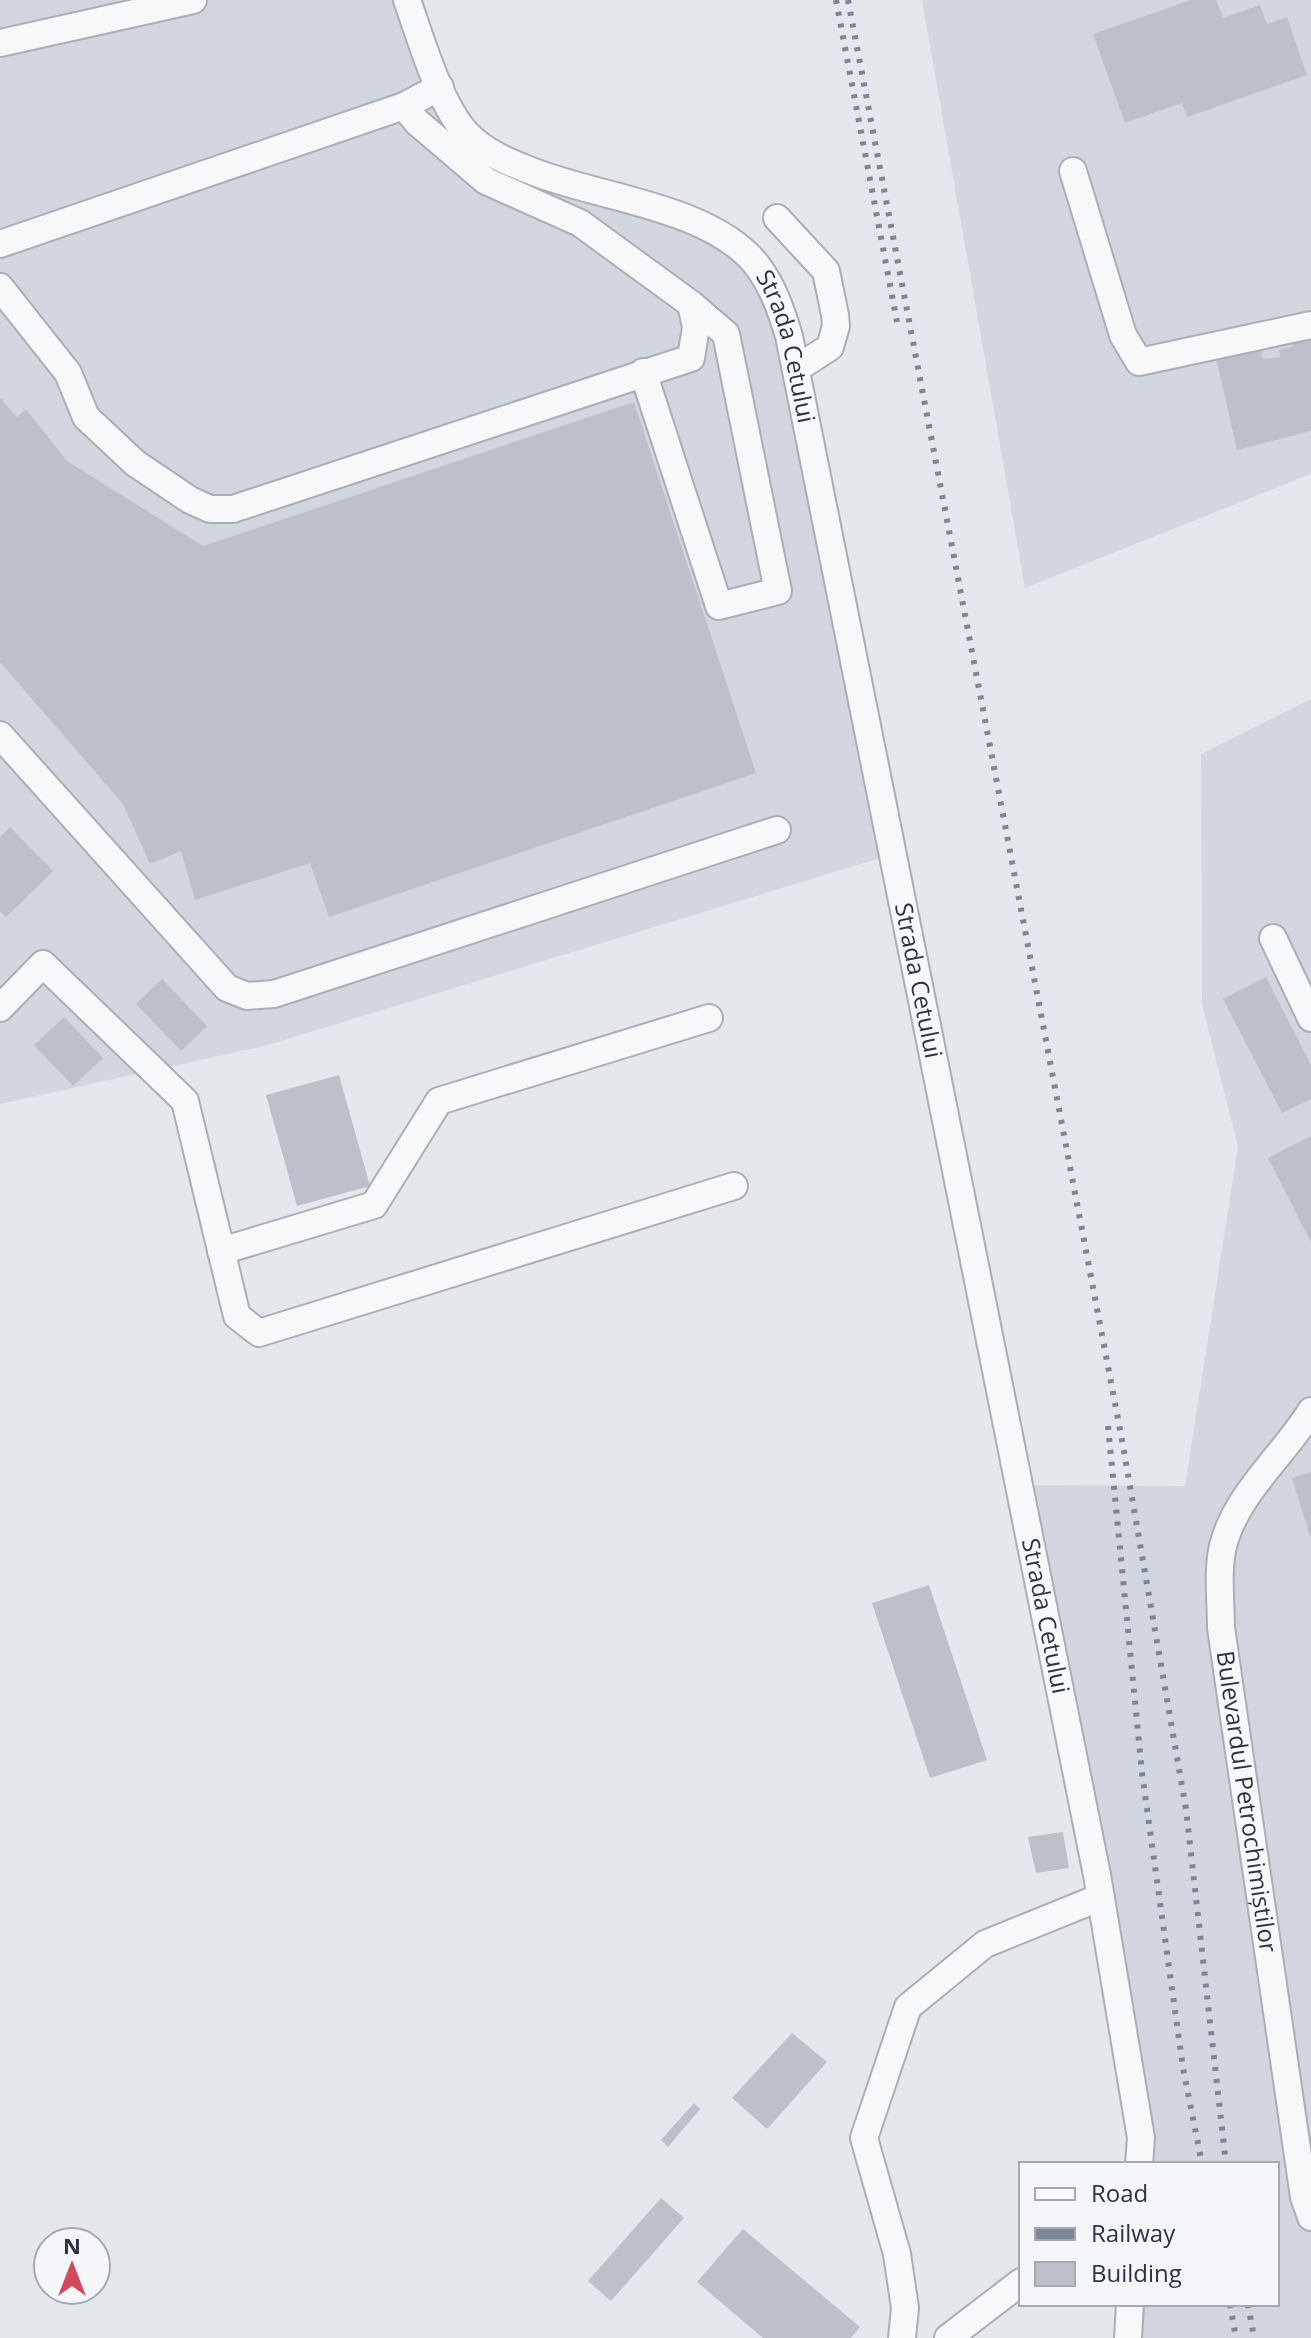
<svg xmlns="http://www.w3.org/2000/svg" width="1311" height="2338" font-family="'Open Sans',sans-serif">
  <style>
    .built { fill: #d2d6de }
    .building { fill: #bbc0ca }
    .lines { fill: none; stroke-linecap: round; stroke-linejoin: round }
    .minor-casing { stroke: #a9aeb7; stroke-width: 30 }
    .minor { stroke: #f7f8fa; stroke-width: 26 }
    .rail { stroke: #7d8696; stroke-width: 6; stroke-dasharray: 4 8; stroke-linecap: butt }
    .labels { text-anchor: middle; stroke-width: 6; stroke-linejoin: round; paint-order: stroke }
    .street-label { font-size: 24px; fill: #2b3445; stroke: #f4f6f9 }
  </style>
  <rect width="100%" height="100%" fill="#e4e7ec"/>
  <g class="built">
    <polygon points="0,0 407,0 465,131 695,222 774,292 893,854 268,1045 0,1104"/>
    <polygon points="922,0 1311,0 1311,474 1025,588"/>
    <polygon points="1311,699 1311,2338 1142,2338 1140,2304 1277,2304 1277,2164 1132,2164 1115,1904 1064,1705 1030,1485 1185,1486 1238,1147 1202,1004 1201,754"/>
  </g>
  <g class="building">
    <polygon points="1191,0 1216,0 1223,18 1260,5 1267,24 1287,17 1307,75 1187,117 1182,103 1125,123 1093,34"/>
    <polygon points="1311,327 1311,431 1237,450 1214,349 1259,340 1263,359 1280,357 1279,350 1293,346 1291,331"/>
    <polygon points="0,398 17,417 26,409 67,461 203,546 634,402 756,773 329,917 310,863 195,900 181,851 150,864 123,804 0,662"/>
    <polygon points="10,827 53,871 6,917 0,911 0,837"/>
    <polygon points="1266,977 1311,1065 1311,1099 1282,1113 1223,999"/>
    <polygon points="162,979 207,1026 181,1051 136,1004"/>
    <polygon points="64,1017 103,1058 73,1086 34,1045"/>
    <polygon points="339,1075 370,1186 297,1206 266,1095"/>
    <polygon points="1311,1136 1311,1242 1268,1158"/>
    <polygon points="1311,1472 1311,1536 1310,1536 1292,1478"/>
    <polygon points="929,1585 987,1760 930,1778 872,1603"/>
    <polygon points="1063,1832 1069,1868 1036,1873 1028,1837"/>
    <polygon points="792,2033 827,2062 767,2129 732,2098"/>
    <polygon points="694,2103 700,2109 668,2147 661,2140"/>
    <polygon points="661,2198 684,2218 611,2301 588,2281"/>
    <polygon points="743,2229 860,2327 851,2338 763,2338 697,2282"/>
  </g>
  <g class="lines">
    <g class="minor-casing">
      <g id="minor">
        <path id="s1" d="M407,0C421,39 439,103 466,133C485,153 510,163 534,172C600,198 710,207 756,264C773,286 781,310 789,336L1097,1875L1141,2138L1139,2164"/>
        <polyline points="0,43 193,0"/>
        <polyline points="1073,171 1123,335 1139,362 1311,325"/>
        <polyline points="777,218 826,271 835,315 836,326 830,347 796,369"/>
        <polyline points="0,244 404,106 440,87"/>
        <polyline points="0,287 68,373 86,417 135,463 190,500 210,509 233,509 691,358 696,327 691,304 580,223 486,181 417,122 404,106"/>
        <polyline points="643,372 719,606 778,591 726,334 691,304"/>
        <polyline points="0,735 227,988 247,996 274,994 777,830"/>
        <polyline points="1273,938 1311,1018"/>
        <polyline points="0,1008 43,964 185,1101 237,1316 259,1333 734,1186"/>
        <polyline points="221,1251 374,1205 439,1101 709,1018"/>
        <path id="s2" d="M1311,1411C1283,1456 1236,1494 1223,1546C1217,1571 1221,1602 1221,1628L1304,2197L1311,2217"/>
        <polyline points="902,2338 905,2308 897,2254 864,2138 908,2007 985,1944 1101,1897"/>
        <polyline points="948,2338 1021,2282"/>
        <polyline points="1128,2338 1130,2304"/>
      </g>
    </g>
    <use href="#minor" class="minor"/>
    <g class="rail">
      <polyline points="836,0 897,322"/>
      <polyline points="848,0 1122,1440 1186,1809 1226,2164"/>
      <polyline points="1108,1426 1142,1773 1183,2068 1202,2164"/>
      <polyline points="1230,2304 1236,2338"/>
      <polyline points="1248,2304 1254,2338"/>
    </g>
  </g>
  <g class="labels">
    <g class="street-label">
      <text dy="8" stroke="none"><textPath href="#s1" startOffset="558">Strada Cetului</textPath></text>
      <text dy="8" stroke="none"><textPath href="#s1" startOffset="1206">Strada Cetului</textPath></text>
      <text dy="8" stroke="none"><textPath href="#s1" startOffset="1854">Strada Cetului</textPath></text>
      <text dy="8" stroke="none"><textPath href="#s2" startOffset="420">Bulevardul Petrochimiștilor</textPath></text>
    </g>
  </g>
  <rect x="1019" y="2162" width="260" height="144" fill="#f4f6f9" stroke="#a4a8b1" stroke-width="2"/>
  <rect x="1035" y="2188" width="40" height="12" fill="#f7f8fa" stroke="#a4a8b1" stroke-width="2"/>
  <text x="1091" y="2202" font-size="24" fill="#2b3445">Road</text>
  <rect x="1035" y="2228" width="40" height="12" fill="#7d8696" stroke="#a4a8b1" stroke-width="2"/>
  <text x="1091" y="2242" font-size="24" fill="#2b3445">Railway</text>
  <rect x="1035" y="2262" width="40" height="24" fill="#bbc0ca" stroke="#a4a8b1" stroke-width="2"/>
  <text x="1091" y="2282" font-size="24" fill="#2b3445">Building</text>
  <g transform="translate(72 2266)"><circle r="38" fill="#f4f6f9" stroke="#a4a8b1" stroke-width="2"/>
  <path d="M0-6L14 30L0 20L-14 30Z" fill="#d1495b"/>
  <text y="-12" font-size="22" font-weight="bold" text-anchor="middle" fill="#2b3445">N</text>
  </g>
</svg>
